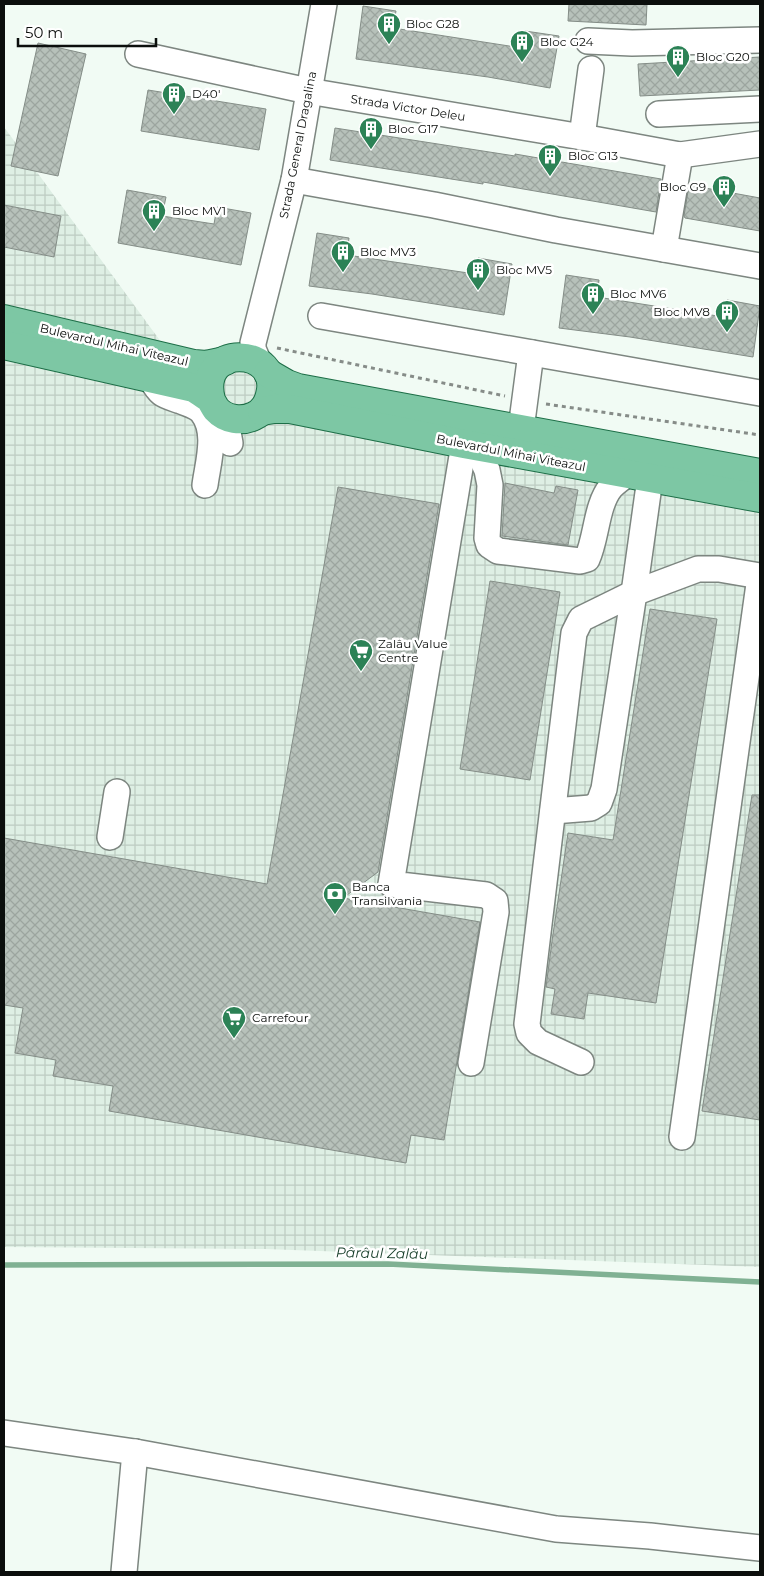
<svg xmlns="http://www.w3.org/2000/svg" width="764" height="1576" font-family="Montserrat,sans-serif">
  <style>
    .industrial { fill: url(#industrial-grid) }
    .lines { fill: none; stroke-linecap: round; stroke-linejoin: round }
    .stream { stroke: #80b193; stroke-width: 5.5 }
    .building { fill: url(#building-cross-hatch); stroke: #848d87 }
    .minor-casing { stroke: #7d8680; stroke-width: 28 }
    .major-casing { stroke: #1d6e47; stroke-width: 30 }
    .path { stroke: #868c88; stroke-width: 3; stroke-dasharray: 4 4; stroke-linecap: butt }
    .minor { stroke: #fff; stroke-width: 25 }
    .major { stroke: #7dc7a4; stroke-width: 28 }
    .labels { text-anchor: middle; stroke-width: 5; stroke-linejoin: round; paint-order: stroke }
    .poi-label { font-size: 12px; fill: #0b0e0c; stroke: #fff; text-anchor: start }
    .street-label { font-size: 12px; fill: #0b0e0c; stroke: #fff }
    .water-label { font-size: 14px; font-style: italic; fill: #143c27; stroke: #fff }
  </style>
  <defs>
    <pattern id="industrial-grid" width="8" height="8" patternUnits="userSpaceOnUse" patternTransform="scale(1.25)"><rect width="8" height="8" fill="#deefe4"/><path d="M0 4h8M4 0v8" fill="none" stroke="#bdccc2"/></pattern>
    <pattern id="building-cross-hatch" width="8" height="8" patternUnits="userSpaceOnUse" patternTransform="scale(1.25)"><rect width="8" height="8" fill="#b7c1ba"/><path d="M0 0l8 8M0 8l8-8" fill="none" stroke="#9ca59f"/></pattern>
  </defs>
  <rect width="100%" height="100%" fill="#f1fbf4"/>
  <polygon class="industrial" points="4,127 172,357 760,469 760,1267 265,1249 4,1247"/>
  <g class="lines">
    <polyline class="stream" points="4,1265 388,1264 760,1282"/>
  </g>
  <g class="building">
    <polygon points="569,4 647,4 646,25 568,21"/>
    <polygon points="363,6 396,11 393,28 522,48 525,31 559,36 550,88 488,77 356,59"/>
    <polygon points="38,43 86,54 58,176 11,166"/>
    <polygon points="760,57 760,90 640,96 638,64"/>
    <polygon points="148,90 266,109 259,150 141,131"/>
    <polygon points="335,128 515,156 515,154 661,179 656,212 483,182 483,184 330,160"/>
    <polygon points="689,185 760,198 760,231 685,218 684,216"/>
    <polygon points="127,190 166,197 162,216 214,224 217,207 251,213 241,265 118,243"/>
    <polygon points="4,205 61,216 54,257 4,247"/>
    <polygon points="317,233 349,238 347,255 475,274 478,258 512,264 504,315 372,294 309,286"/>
    <polygon points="566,275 599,280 597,297 724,317 727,300 760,306 753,357 630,337 559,328"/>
    <polygon points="505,483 554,493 556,486 578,490 568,545 502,536"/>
    <polygon points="338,487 439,504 378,872 343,898 480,922 444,1140 411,1135 406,1163 109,1111 113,1086 53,1076 56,1060 15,1053 23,1008 4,1005 4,838 267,884"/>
    <polygon points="490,581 560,592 530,780 460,769"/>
    <polygon points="650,609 717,619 656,1003 588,993 584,1019 551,1014 555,989 546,987 552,941 568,833 613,840"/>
    <polygon points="752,795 760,795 760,1120 702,1111"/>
  </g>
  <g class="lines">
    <g class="minor-casing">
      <g id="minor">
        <polyline points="588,41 632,43 760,40"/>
        <polyline points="138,54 308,91 582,137 680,155 760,144"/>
        <polyline points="659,114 760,109"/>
        <polyline points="582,137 591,69"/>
        <polyline points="294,180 434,205 556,230 760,266"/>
        <polyline points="664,249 680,155"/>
        <polyline points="321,316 760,393"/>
        <polyline points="259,363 253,349 253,343 294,180 324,4"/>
        <path d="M151,379C161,396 163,395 181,401C188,404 197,406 202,412C218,432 208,462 205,485"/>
        <polyline points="220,412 227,427 230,443"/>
        <polyline points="521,429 531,353"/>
        <polyline points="464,444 391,884 486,895 495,901 496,912 471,1063"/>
        <path d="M476,446L487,470L490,485L487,538L489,545L498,551L580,561L587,559C597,537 596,505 611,487C616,482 622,478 627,474"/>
        <polyline points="553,811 591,808 599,803 604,789 634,593 653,457"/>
        <polyline points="110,837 117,792"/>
        <polyline points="581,1062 538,1042 529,1033 527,1024 574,633 581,619 634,593 698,569 719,569 760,576"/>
        <polyline points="682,1137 760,577"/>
        <polyline points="4,1433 135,1452 556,1529 650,1536 760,1548"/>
        <polyline points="124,1572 135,1452"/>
      </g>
    </g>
    <g class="major-casing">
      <g id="major">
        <polyline points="4,319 194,364 206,365 225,361"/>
        <path d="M4,345L194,388C200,392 205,395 210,399C212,402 214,406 216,409C226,420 242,422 254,416C263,412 268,404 270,395C283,347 196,341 211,400"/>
        <path d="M268,373L287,384L298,388C452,416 606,446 760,473"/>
        <polyline points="262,411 274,409 290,409 464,444 760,498"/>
      </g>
    </g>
    <g class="path">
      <polyline points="277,348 505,396"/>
      <polyline points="546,404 760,435"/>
    </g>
    <use href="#minor" class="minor"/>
    <use href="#major" class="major"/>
  </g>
  <defs>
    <g id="building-pin" transform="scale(1.25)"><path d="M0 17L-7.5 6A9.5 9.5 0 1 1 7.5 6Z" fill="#2c8256" stroke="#fff"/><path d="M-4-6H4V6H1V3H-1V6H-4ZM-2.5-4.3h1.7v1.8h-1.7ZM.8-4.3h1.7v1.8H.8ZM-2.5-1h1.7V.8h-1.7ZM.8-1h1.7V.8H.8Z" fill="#fff"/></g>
    <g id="supermarket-pin" transform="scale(1.25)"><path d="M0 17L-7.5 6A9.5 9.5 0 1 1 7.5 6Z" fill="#2c8256" stroke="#fff"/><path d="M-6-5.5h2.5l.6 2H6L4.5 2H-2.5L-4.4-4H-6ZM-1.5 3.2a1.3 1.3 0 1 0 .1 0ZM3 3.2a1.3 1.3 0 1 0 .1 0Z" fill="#fff"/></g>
    <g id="bank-pin" transform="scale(1.25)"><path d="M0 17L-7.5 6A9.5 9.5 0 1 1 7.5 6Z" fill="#2c8256" stroke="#fff"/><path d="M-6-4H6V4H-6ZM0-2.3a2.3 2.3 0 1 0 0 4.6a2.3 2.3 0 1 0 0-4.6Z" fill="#fff"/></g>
  </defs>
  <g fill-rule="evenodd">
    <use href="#building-pin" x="389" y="24"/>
    <use href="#building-pin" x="522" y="42"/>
    <use href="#building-pin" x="678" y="57"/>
    <use href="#building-pin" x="174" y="94"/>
    <use href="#building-pin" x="371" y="129"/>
    <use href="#building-pin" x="550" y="156"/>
    <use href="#building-pin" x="724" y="187"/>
    <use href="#building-pin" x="154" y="211"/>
    <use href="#building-pin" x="343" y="252"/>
    <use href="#building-pin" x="478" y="270"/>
    <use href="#building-pin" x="593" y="294"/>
    <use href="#building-pin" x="727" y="312"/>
    <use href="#supermarket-pin" x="361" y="651"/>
    <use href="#bank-pin" x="335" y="894"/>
    <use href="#supermarket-pin" x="234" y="1018"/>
  </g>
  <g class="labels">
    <g class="poi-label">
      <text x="406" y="28">Bloc G28</text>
      <text x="540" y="46">Bloc G24</text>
      <text x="696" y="61">Bloc G20</text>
      <text x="192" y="98">D40'</text>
      <text x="388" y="133">Bloc G17</text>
      <text x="568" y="160">Bloc G13</text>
      <text x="706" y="191" text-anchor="end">Bloc G9</text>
      <text x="172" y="215">Bloc MV1</text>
      <text x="360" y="256">Bloc MV3</text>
      <text x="496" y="274">Bloc MV5</text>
      <text x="610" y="298">Bloc MV6</text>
      <text x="710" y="316" text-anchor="end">Bloc MV8</text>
      <text x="378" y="648">Zalău Value<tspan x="378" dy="14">Centre</tspan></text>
      <text x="352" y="891">Banca<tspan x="352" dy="14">Transilvania</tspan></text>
      <text x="252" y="1022">Carrefour</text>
    </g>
    <g class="street-label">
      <text transform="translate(408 108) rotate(9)" y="4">Strada Victor Deleu</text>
      <text transform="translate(298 145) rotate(-79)" y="4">Strada General Dragalina</text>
      <text transform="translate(114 345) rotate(13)" y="4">Bulevardul Mihai Viteazul</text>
      <text transform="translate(511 453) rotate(11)" y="4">Bulevardul Mihai Viteazul</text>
    </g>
    <g class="water-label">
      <text transform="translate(382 1253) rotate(1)" y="5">Pârâul Zalău</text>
    </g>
  </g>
  <rect width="764" height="1576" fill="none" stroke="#0b0e0c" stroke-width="10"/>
  <path d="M18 38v8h138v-8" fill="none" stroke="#0b0e0c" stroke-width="2.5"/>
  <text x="25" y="38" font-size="15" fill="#0b0e0c" stroke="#ffffff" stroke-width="4" paint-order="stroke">50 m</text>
</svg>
